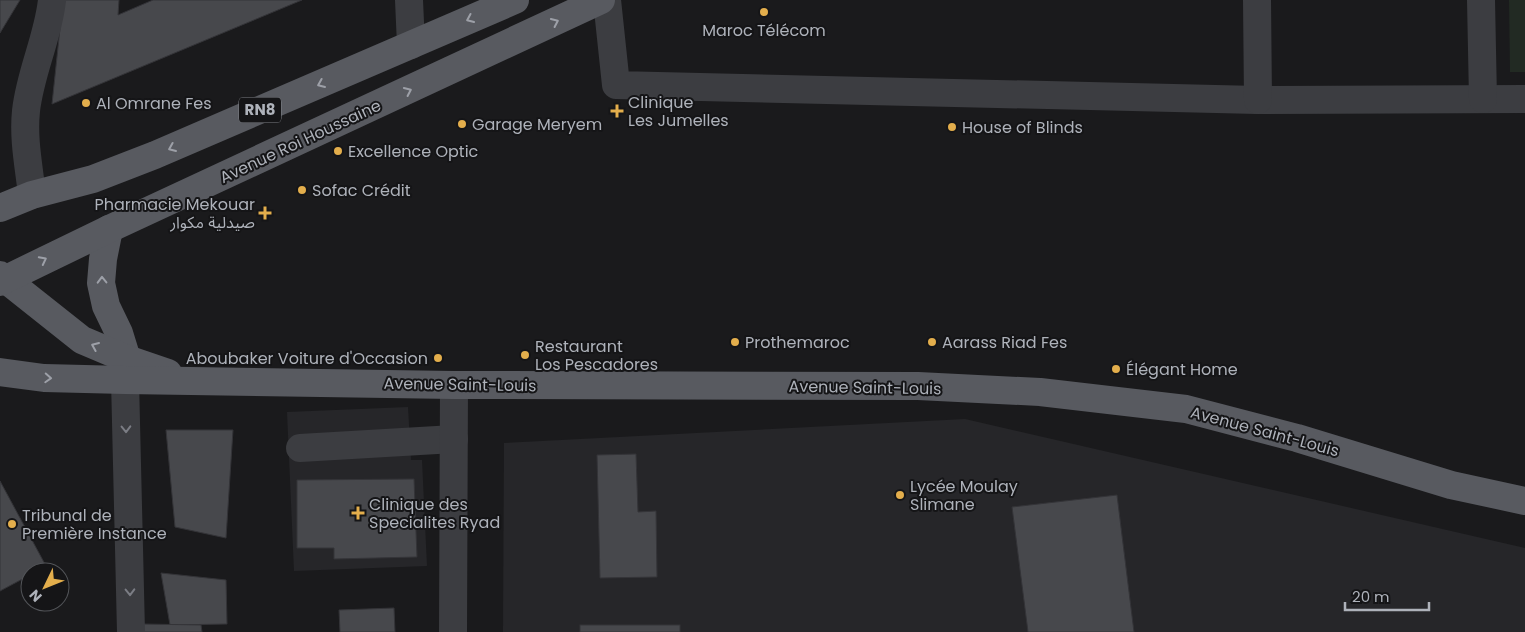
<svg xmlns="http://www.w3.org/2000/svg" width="1525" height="632" font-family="Poppins,'Noto Sans Arabic',sans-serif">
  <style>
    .built { fill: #262629 }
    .green { fill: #222a23 }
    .building { fill: #47484c; stroke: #343438 }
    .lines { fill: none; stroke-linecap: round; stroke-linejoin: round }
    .minor { stroke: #3c3d41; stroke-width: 28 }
    .major { stroke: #585a60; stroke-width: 28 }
    .oneway { stroke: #9da0a8 }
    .oneway2 { stroke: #7b7d84 }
    .poi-dot { fill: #e3ae4c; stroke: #151517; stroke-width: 2 }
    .labels { text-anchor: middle; stroke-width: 4; stroke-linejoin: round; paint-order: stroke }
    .shield { fill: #151517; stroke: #808389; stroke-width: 1 }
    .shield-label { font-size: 15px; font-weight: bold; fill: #aeb2ba }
    .poi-label { font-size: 16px; fill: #aeb2ba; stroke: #151517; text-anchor: start }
    .street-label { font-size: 16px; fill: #aeb2ba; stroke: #151517 }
  </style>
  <rect width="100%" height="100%" fill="#1a1a1c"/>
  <g class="built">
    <polygon points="408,407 411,460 422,460 427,566 294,571 287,412"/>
    <polygon points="965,419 1525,548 1525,632 503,632 504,443"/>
  </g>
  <polygon class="green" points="1509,0 1525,0 1525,72 1510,72"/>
  <g class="building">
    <polygon points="0,0 20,0 0,33"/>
    <polygon points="63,0 119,0 118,15 153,0 302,0 52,104"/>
    <polygon points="166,430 233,430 226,538 175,527"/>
    <polygon points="636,454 638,512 656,511 657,577 600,578 597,455"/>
    <polygon points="414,479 417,557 334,559 334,548 297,548 297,480"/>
    <polygon points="0,481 46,566 36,572 30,572 30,575 0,591"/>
    <polygon points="1117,495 1134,632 1028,632 1012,507"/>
    <polygon points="161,573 226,580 227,624 170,625"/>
    <polygon points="394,608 395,632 340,632 339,610"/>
    <polygon points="142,624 201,625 202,632 142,632"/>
    <rect x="580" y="625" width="100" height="7"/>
  </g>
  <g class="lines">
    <g class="minor">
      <polyline points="409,0 411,45"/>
      <polyline points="607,0 616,85 1258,100 1525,99"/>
      <polyline points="1257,0 1258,100"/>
      <polyline points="1481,0 1483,99"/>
      <path d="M32,195C29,167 23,139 26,111C30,73 48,38 52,0"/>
      <polyline points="125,380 131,632"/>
      <polyline points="300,448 454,439"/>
      <polyline points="453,632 454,385"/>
    </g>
    <g class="major">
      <polyline points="0,208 32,195 93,179 155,155 515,0"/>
      <polyline points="109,229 103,259 101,283 106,306 119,333 127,359"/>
      <polyline points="0,275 82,340 127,359 168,373"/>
      <polyline points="0,282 109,229 601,0"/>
      <polyline points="0,372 44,378 125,380 454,385 918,386 1040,392 1186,409 1297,438 1451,485 1525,501"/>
    </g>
  </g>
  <defs><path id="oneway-chevron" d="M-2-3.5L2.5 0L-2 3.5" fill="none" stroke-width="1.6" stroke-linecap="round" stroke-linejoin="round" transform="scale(1.25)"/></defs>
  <g class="oneway">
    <use href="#oneway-chevron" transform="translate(470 19) rotate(156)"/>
    <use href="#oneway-chevron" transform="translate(555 22) rotate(-25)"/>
    <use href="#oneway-chevron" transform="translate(321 84) rotate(157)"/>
    <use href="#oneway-chevron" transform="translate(408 91) rotate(-25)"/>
    <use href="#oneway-chevron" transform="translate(172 148) rotate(157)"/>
    <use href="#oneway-chevron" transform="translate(43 260) rotate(-27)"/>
    <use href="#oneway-chevron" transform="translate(102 280) rotate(-91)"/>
    <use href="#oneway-chevron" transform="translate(95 346) rotate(-157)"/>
    <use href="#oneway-chevron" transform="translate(48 378) rotate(3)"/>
  </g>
  <g class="oneway2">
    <use href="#oneway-chevron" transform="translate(126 429) rotate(89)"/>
    <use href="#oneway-chevron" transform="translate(130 592) rotate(89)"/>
  </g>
  <g class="poi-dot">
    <circle cx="764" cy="12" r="5"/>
    <circle cx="86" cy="103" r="5"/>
    <path d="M614.5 103.5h5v5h5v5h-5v5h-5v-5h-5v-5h5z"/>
    <circle cx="462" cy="124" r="5"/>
    <circle cx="952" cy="127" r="5"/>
    <circle cx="338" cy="151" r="5"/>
    <circle cx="302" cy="190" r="5"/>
    <path d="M262.5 205.5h5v5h5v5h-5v5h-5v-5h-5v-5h5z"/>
    <circle cx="735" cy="342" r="5"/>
    <circle cx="932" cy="342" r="5"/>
    <circle cx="525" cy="355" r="5"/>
    <circle cx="438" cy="358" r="5"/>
    <circle cx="1116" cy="369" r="5"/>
    <circle cx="900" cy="495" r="5"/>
    <path d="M355.5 505.5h5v5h5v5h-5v5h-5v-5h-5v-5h5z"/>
    <circle cx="12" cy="524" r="5"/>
  </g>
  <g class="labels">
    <rect class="shield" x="239" y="97.5" width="42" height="25" rx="4"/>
    <g class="shield-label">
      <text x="260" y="115">RN8</text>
    </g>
    <g class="poi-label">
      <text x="764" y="36" text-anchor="middle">Maroc Télécom</text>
      <text x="628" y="108">Clinique<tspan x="628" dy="18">Les Jumelles</tspan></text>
      <text x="96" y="109">Al Omrane Fes</text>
      <text x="472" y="130">Garage Meryem</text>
      <text x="962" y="133">House of Blinds</text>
      <text x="348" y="157">Excellence Optic</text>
      <text x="312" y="196">Sofac Crédit</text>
      <text x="255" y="210" text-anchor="end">Pharmacie Mekouar<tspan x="255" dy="18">صيدلية مكوار</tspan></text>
      <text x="745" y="348">Prothemaroc</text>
      <text x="942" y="348">Aarass Riad Fes</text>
      <text x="535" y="352">Restaurant<tspan x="535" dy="18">Los Pescadores</tspan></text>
      <text x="428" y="364" text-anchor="end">Aboubaker Voiture d'Occasion</text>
      <text x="1126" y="375">Élégant Home</text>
      <text x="910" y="492">Lycée Moulay<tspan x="910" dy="18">Slimane</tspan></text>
      <text x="369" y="510">Clinique des<tspan x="369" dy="18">Specialites Ryad</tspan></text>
      <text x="22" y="521">Tribunal de<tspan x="22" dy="18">Première Instance</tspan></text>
    </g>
    <g class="street-label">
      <text transform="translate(300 141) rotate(-25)" y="6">Avenue Roi Houssaine</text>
      <text transform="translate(460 384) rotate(1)" y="6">Avenue Saint-Louis</text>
      <text transform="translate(865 387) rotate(1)" y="6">Avenue Saint-Louis</text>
      <text transform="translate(1265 431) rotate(15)" y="6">Avenue Saint-Louis</text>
    </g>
  </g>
  <g transform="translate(45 587) rotate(227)"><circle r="24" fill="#151517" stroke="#525458"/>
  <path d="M0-4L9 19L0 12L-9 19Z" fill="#e3ae4c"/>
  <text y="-8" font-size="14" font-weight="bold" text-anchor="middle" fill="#aeb2ba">N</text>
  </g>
  <path d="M1345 602v8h84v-8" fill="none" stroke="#aeb2ba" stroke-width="2.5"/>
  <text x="1352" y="602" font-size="15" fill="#aeb2ba" stroke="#151517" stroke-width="4" paint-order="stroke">20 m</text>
</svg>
